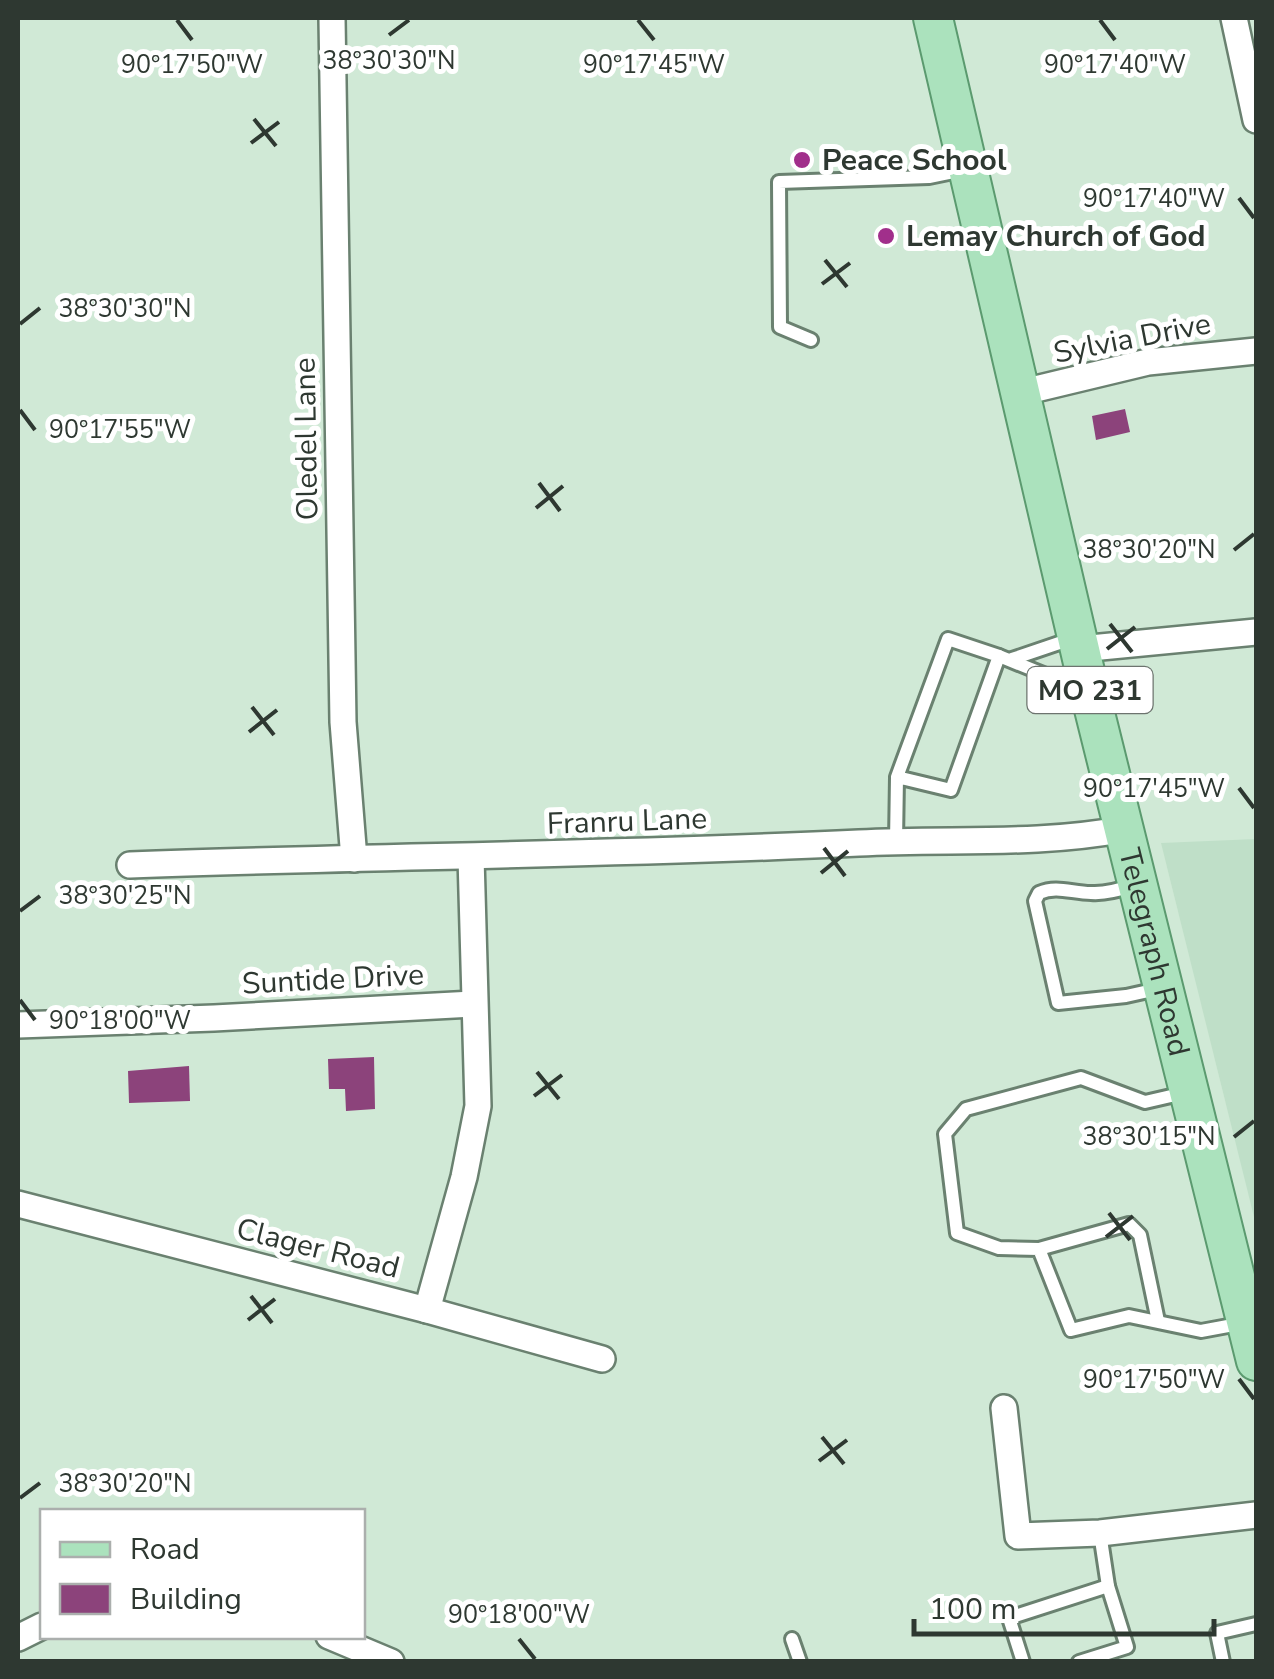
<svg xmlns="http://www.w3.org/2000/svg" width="1274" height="1679" font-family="'Nunito Sans',sans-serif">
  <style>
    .built { fill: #bfdfc8 }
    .building { fill: #8c437b }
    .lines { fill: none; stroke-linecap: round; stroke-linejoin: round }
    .service-casing { stroke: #6a8170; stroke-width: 18 }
    .minor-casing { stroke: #6a8170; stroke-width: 30 }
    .primary-casing { stroke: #5b9a6f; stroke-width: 42 }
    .service { stroke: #fff; stroke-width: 12 }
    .minor { stroke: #fff; stroke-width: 25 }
    .primary { stroke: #abe2bd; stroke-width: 38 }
    .ticks { fill: none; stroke: #2e3831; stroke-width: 4 }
    .poi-dot { fill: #a12f8b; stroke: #fff; stroke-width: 4 }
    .labels { text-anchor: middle; stroke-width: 10; stroke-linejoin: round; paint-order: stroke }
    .shield { fill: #fff; stroke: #6d746f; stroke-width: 2.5 }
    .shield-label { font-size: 28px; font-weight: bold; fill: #2e3831 }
    .poi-label { font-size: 30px; font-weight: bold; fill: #2e3831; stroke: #fff; text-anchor: start }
    .street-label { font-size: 30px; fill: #2e3831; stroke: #fff }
    .ticks-label { font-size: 25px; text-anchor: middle; fill: #2e3831; stroke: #fff; stroke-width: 10; stroke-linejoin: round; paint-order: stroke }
  </style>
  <rect width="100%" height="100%" fill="#d0e9d6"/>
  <polygon class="built" points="1256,839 1256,1225 1161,843"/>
  <g class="building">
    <polygon points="1125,409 1130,432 1096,440 1092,416"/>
    <polygon points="374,1057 375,1109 346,1111 345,1089 329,1089 328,1059"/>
    <polygon points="189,1066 190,1101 129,1103 128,1071"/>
  </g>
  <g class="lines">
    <g class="service-casing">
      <g id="service">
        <polyline points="811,340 780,327 779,182 929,177 963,170"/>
        <polyline points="999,656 1083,690"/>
        <polyline points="1012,659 1071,639"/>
        <polyline points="896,842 897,777 948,639 999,656 951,790 897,777"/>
        <path d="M1133,885C1119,890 1106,894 1091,893C1072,893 1057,885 1039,893L1035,901L1058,1003L1126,996L1162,988"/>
        <polyline points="1184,1093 1145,1102 1081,1078 966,1109 945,1134 957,1233 999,1248 1039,1249 1071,1330 1129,1316 1201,1331 1244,1323"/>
        <polyline points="1039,1249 1129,1224 1140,1235 1158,1321"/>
        <polyline points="792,1639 800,1662"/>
        <polyline points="1023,1662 1009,1618 1108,1586"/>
        <polyline points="1079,1662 1127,1647 1108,1586 1100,1533"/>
        <polyline points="1223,1662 1217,1633 1256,1624"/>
      </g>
    </g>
    <g class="minor-casing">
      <g id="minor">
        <polyline points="332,18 343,722 354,859"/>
        <polyline points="1234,18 1256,120"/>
        <polyline points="1019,393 1148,362 1256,351"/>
        <polyline points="1080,649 1256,632"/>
        <path d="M130,865C373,856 616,855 859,843C950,838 1035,846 1125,829"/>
        <polyline points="18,1025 214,1018 473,1004"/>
        <polyline points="18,1204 427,1310 602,1359"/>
        <polyline points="427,1310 464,1177 478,1106 471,857"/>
        <polyline points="1004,1408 1018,1536 1100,1533 1256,1515"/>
        <polyline points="329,1636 391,1662"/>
        <polyline points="18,1638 42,1626"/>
      </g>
    </g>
    <g class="primary-casing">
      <g id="primary">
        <path id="s1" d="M933,18L1090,693L1256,1361"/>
      </g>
    </g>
    <use href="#service" class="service"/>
    <use href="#minor" class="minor"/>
    <use href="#primary" class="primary"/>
  </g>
  <path class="ticks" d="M177,20L192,40M638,20L654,40M1100,20L1115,40M389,35L409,20M254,119L276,146M251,143L279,122M1239,198L1254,218M825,260L847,287M822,284L850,263M20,324L40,308M20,410L35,430M539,483L560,511M536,508L563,486M1234,550L1254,534M1110,624L1132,652M1107,649L1135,627M252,707L274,735M249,732L277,710M1239,788L1254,808M824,848L845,876M821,873L848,851M20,911L40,896M20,1000L35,1020M537,1072L559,1099M534,1096L562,1075M1234,1137L1254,1121M1109,1213L1130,1240M1106,1237L1133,1216M251,1296L272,1323M248,1320L275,1299M1239,1379L1254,1399M822,1437L844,1464M819,1461L847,1440M20,1498L40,1483M519,1639L535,1659"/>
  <g class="poi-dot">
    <circle cx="802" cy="160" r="10"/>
    <circle cx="886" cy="236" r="10"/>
  </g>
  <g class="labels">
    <rect class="shield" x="1027.5" y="667" width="125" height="46" rx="8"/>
    <g class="shield-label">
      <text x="1090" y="700">MO 231</text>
    </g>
    <g class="poi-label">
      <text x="822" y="170">Peace School</text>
      <text x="906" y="246">Lemay Church of God</text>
    </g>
    <g class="street-label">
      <text transform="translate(1132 338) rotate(-11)" y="10">Sylvia Drive</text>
      <text transform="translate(306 439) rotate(-91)" y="10">Oledel Lane</text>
      <text transform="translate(627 821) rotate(-2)" y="10">Franru Lane</text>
      <text dy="10" stroke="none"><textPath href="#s1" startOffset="960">Telegraph Road</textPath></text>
      <text transform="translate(333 979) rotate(-3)" y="10">Suntide Drive</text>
      <text transform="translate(318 1248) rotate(14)" y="10">Clager Road</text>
    </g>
  </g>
  <g class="ticks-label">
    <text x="389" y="69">38°30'30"N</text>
    <text x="192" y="73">90°17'50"W</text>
    <text x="654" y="73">90°17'45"W</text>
    <text x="1115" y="73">90°17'40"W</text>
    <text x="1154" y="207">90°17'40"W</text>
    <text x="125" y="317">38°30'30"N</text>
    <text x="120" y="438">90°17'55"W</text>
    <text x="1149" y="558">38°30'20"N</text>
    <text x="1154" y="797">90°17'45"W</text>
    <text x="125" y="904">38°30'25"N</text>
    <text x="120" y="1029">90°18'00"W</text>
    <text x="1149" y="1145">38°30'15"N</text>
    <text x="1154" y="1388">90°17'50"W</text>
    <text x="125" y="1492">38°30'20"N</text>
    <text x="519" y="1623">90°18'00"W</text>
  </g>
  <rect width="1274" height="1679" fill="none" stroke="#2e3831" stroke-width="40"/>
  <rect x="40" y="1509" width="325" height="130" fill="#ffffff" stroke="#abafad" stroke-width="2.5"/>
  <rect x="60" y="1542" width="50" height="15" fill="#abe2bd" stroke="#abafad" stroke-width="2.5"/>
  <text x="130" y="1559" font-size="30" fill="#2e3831">Road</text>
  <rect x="60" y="1584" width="50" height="30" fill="#8c437b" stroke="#abafad" stroke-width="2.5"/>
  <text x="130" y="1609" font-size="30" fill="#2e3831">Building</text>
  <path d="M914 1619v15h300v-15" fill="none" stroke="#2e3831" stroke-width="5"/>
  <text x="929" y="1619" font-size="30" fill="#2e3831" stroke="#ffffff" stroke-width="8" paint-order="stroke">100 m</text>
</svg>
